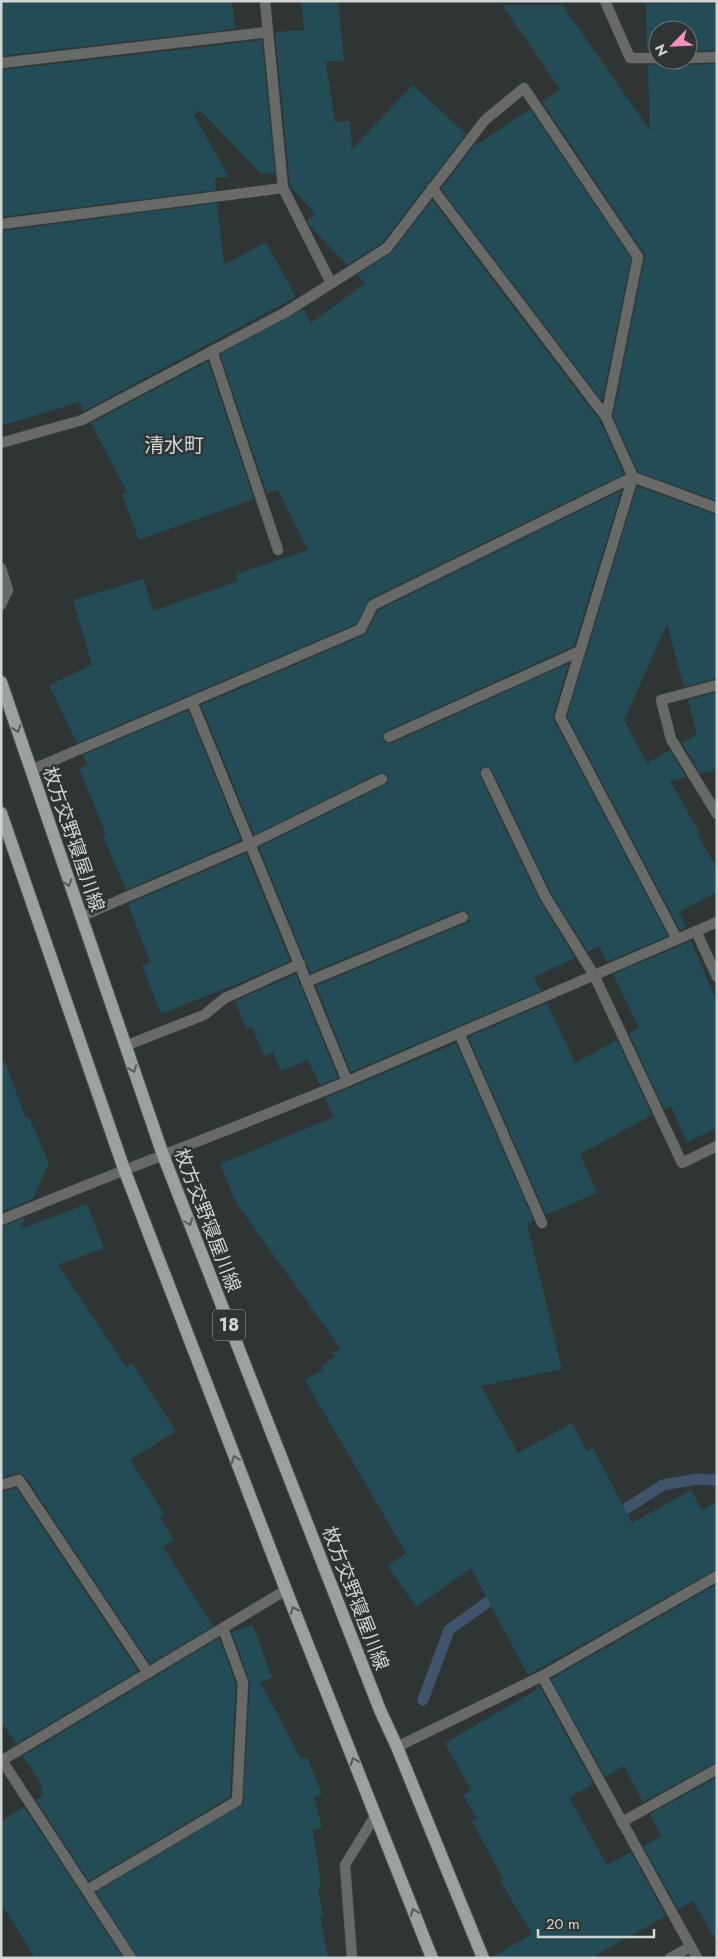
<svg xmlns="http://www.w3.org/2000/svg" width="718" height="1959" font-family="Jost,'Noto Sans JP',sans-serif">
  <style>
    .lines { fill: none; stroke-linecap: round; stroke-linejoin: round }
    .stream { stroke: #3f546a; stroke-width: 11 }
    .building { fill: #234c56 }
    .street-casing { stroke: #4b5251; stroke-width: 11 }
    .primary-casing { stroke: #4b5251; stroke-width: 14 }
    .street { stroke: #686a68; stroke-width: 10 }
    .primary { stroke: #9ba19c; stroke-width: 12 }
    .oneway { stroke: #545b58 }
    .labels { text-anchor: middle; stroke-width: 5; stroke-linejoin: round; paint-order: stroke }
    .shield { fill: #2e3534; stroke: #a0a5a4; stroke-width: 1 }
    .shield-label { font-size: 18px; font-weight: bold; fill: #d1d5d4 }
    .street-label { font-size: 19px; fill: #d1d5d4; stroke: #2e3534 }
    .neighbourhood-label { font-size: 20px; fill: #d1d5d4; stroke: #2e3534 }
  </style>
  <rect width="100%" height="100%" fill="#2e3534"/>
  <g class="lines">
    <g class="stream">
      <polyline points="613,1517 663,1485 697,1479 717,1480"/>
      <polyline points="423,1700 449,1630 501,1592"/>
    </g>
  </g>
  <g class="building">
    <polygon points="1,1 232,1 235,29 1,56"/>
    <polygon points="301,1 338,1 344,61 326,62 335,122 350,121 352,149 413,85 466,134 382,243 347,265 309,225 307,220 316,215 290,186 275,32 304,30"/>
    <polygon points="717,3 717,50 688,51 688,30 658,30 658,51 647,51 646,4"/>
    <polygon points="502,5 562,5 650,130 648,65 661,64 664,60 682,60 684,64 688,65 717,64 717,501 638,472 613,416 645,255 542,102 560,89"/>
    <polygon points="262,40 275,173 261,174 200,110 194,115 229,177 215,178 216,190 1,217 1,70"/>
    <polygon points="530,109 631,258 602,401 441,189 476,143 477,145"/>
    <polygon points="432,200 600,421 624,474 370,599 356,624 77,743 49,685 92,665 73,600 144,579 153,611 238,581 236,574 308,550 278,490 267,494 220,354 303,309 311,323 365,283 357,275 392,252"/>
    <polygon points="217,203 224,265 266,242 296,297 84,411 79,402 1,426 1,231"/>
    <polygon points="208,361 254,499 139,540 122,494 127,492 91,423"/>
    <polygon points="637,486 717,515 717,678 684,687 667,624 624,720 647,763 670,750 686,777 670,781 699,832 697,833 717,869 717,892 679,912 686,928 680,930 567,716"/>
    <polygon points="622,490 574,646 386,731 382,737 385,743 392,743 569,663 553,715 554,720 668,936 607,962 599,946 588,952 551,893 492,770 489,767 483,767 480,770 480,776 539,899 575,958 534,977 541,991 351,1072 316,986 466,923 469,921 469,915 467,911 460,911 310,973 259,847 385,785 388,782 388,776 385,773 379,773 254,835 201,705 364,635 367,632 378,610"/>
    <polygon points="717,692 717,770 700,773 682,743 697,734 688,700"/>
    <polygon points="188,710 241,840 126,890 103,836 106,834 79,768 87,765 83,755"/>
    <polygon points="246,853 290,961 229,988 229,987 161,1014 142,965 150,962 128,904"/>
    <polygon points="691,941 717,1002 717,1128 687,1142 671,1106 664,1109 629,1033 639,1028 613,974"/>
    <polygon points="296,974 338,1078 320,1085 308,1060 281,1071 273,1052 264,1056 252,1027 246,1029 235,1001"/>
    <polygon points="547,1003 575,1063 617,1040 652,1115 580,1154 597,1193 546,1215 468,1037"/>
    <polygon points="456,1043 534,1221 527,1224 562,1369 481,1386 518,1453 572,1423 587,1451 593,1448 632,1523 691,1490 702,1510 717,1502 717,1569 528,1675 471,1568 416,1607 388,1566 406,1553 305,1380 324,1369 322,1365 335,1357 332,1353 341,1349 237,1204 220,1164 334,1117 325,1098"/>
    <polygon points="5,1062 26,1119 29,1117 49,1163 33,1199 1,1212 1,1063"/>
    <polygon points="87,1204 104,1248 58,1265 126,1367 132,1363 176,1431 130,1460 164,1514 160,1517 174,1540 163,1547 213,1626 150,1664 25,1476 18,1473 1,1478 1,1227 25,1217 20,1229"/>
    <polygon points="16,1488 138,1671 16,1744 1,1721 1,1492"/>
    <polygon points="717,1584 717,1762 643,1802 624,1766 605,1777 551,1679"/>
    <polygon points="253,1625 272,1678 260,1682 301,1759 307,1757 322,1794 314,1797 322,1828 313,1830 321,1887 318,1888 323,1915 320,1915 328,1958 138,1958 96,1892 243,1804 250,1683 232,1632"/>
    <polygon points="219,1638 236,1684 230,1797 89,1881 36,1800 44,1795 40,1788 43,1786 23,1756"/>
    <polygon points="539,1685 593,1784 570,1797 572,1803 607,1865 631,1852 666,1916 591,1958 491,1958 532,1934 500,1881 503,1879 472,1821 477,1818 463,1795 471,1790 445,1743 536,1690 535,1687"/>
    <polygon points="717,1777 717,1942 693,1901 678,1909 643,1846 661,1836 650,1814"/>
    <polygon points="24,1807 123,1958 35,1958 1,1903 1,1822"/>
  </g>
  <g class="lines">
    <g class="street-casing">
      <g id="street">
        <polyline points="265,1 283,188 331,283"/>
        <polyline points="605,1 630,58 658,58"/>
        <polyline points="688,58 717,57"/>
        <polyline points="1,63 268,32"/>
        <polyline points="432,188 606,417 633,477 560,717 677,939"/>
        <polyline points="1,224 283,188"/>
        <polyline points="212,351 278,550"/>
        <polyline points="1,443 82,420 286,312 387,248 485,120 524,88 638,257 606,417"/>
        <polyline points="1,568 8,590 1,605"/>
        <polyline points="717,685 661,700 671,739 717,814"/>
        <polyline points="192,702 347,1081"/>
        <polyline points="389,737 580,651"/>
        <polyline points="31,770 361,629 373,605 633,477 717,508"/>
        <polyline points="486,773 545,896 594,975 682,1163 717,1146"/>
        <polyline points="80,917 250,844 382,779"/>
        <polyline points="696,931 717,977"/>
        <polyline points="307,982 463,917"/>
        <polyline points="459,1033 542,1223"/>
        <polyline points="125,1046 204,1015 225,998 300,964"/>
        <path d="M1,1220C116,1172 233,1129 348,1081C471,1029 594,975 717,922"/>
        <polyline points="1,1485 19,1480 148,1673"/>
        <polyline points="542,1676 697,1958"/>
        <polyline points="397,1747 542,1676 717,1576"/>
        <polyline points="1,1759 131,1958"/>
        <polyline points="1,1761 286,1590"/>
        <polyline points="622,1822 717,1769"/>
        <polyline points="87,1890 237,1801 243,1683 223,1628"/>
        <polyline points="352,1958 345,1865 375,1816"/>
        <polyline points="670,1958 690,1947"/>
      </g>
    </g>
    <g class="primary-casing">
      <g id="primary">
        <polyline points="1,682 163,1155 380,1710 397,1747 483,1958"/>
        <polyline points="1,813 124,1169 286,1590 432,1958"/>
      </g>
    </g>
    <use href="#street" class="street"/>
    <use href="#primary" class="primary"/>
  </g>
  <defs><path id="oneway-chevron" d="M-2-3.5L2.5 0L-2 3.5" fill="none" stroke-width="1.6" stroke-linecap="round" stroke-linejoin="round" transform="scale(1.25)"/></defs>
  <g class="oneway">
    <use href="#oneway-chevron" transform="translate(17 729) rotate(71)"/>
    <use href="#oneway-chevron" transform="translate(68 883) rotate(72)"/>
    <use href="#oneway-chevron" transform="translate(133 1069) rotate(71)"/>
    <use href="#oneway-chevron" transform="translate(189 1222) rotate(69)"/>
    <use href="#oneway-chevron" transform="translate(235 1459) rotate(-111)"/>
    <use href="#oneway-chevron" transform="translate(294 1610) rotate(-112)"/>
    <use href="#oneway-chevron" transform="translate(354 1761) rotate(-112)"/>
    <use href="#oneway-chevron" transform="translate(414 1912) rotate(-112)"/>
  </g>
  <g class="labels">
    <rect class="shield" x="213" y="1309.5" width="32" height="31" rx="4"/>
    <g class="shield-label">
      <text x="229" y="1331">18</text>
    </g>
    <g class="street-label">
      <text transform="translate(74 839) rotate(71)" y="7">枚方交野寝屋川線</text>
      <text transform="translate(208 1220) rotate(69)" y="7">枚方交野寝屋川線</text>
      <text transform="translate(356 1598) rotate(69)" y="7">枚方交野寝屋川線</text>
    </g>
    <g class="neighbourhood-label">
      <text x="174" y="452">清水町</text>
    </g>
  </g>
  <rect width="718" height="1959" fill="none" stroke="#d1d5d4" stroke-width="5"/>
  <g transform="translate(673 45) rotate(246)"><circle r="24" fill="#2e3534" stroke="#6f7574"/>
  <path d="M0-4L9 19L0 12L-9 19Z" fill="#fd8ebf"/>
  <text y="-8" font-size="14" font-weight="bold" text-anchor="middle" fill="#d1d5d4">N</text>
  </g>
  <path d="M538 1929v8h116v-8" fill="none" stroke="#d1d5d4" stroke-width="2.5"/>
  <text x="546" y="1929" font-size="15" fill="#d1d5d4" stroke="#2e3534" stroke-width="4" paint-order="stroke">20 m</text>
</svg>
